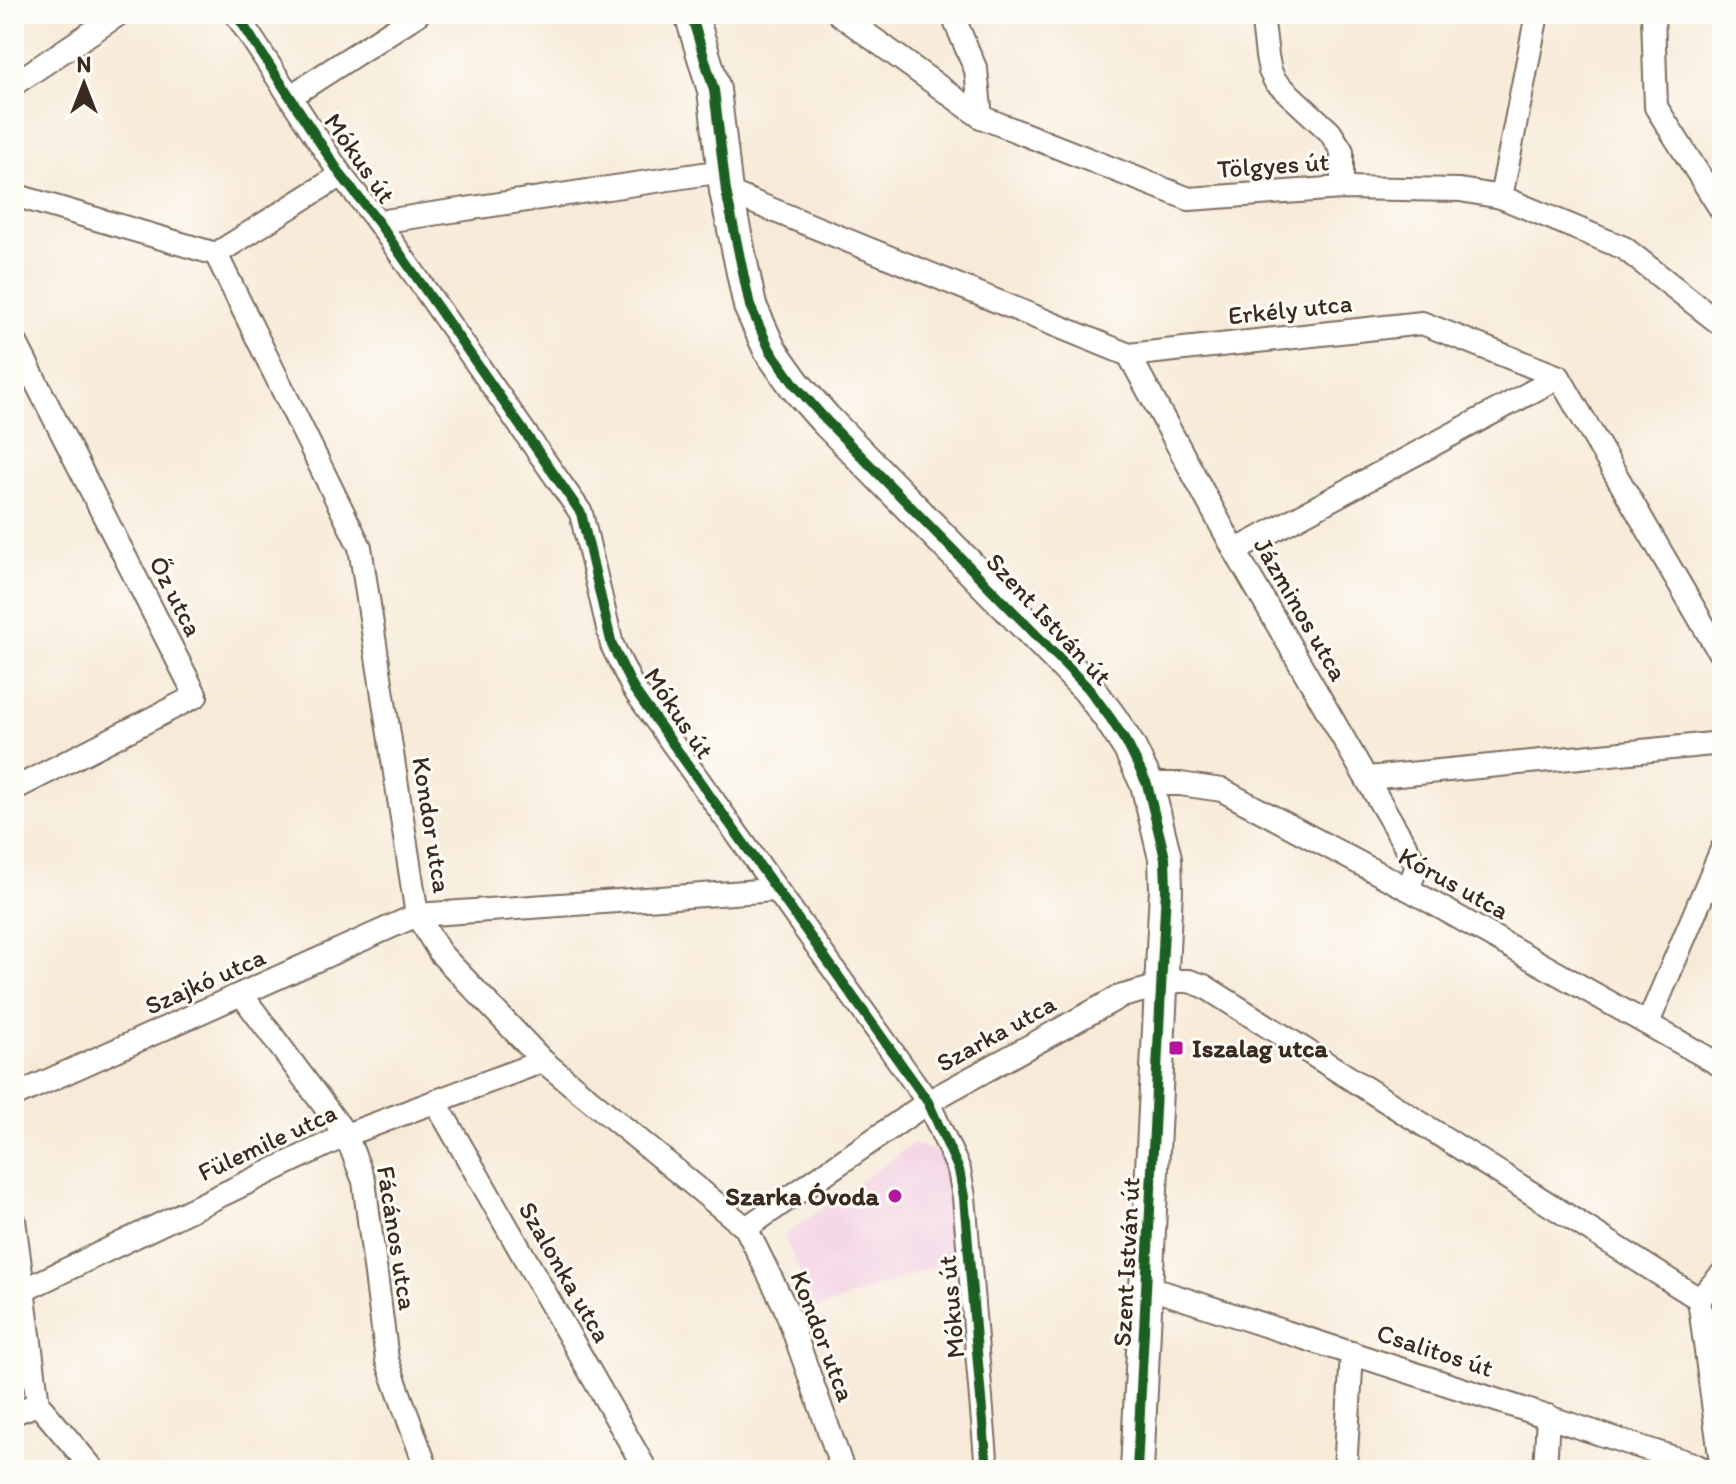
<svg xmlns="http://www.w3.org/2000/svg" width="1736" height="1484" font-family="Itim,sans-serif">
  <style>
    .built { fill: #f2cfe2 }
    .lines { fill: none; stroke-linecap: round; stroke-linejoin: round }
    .street-casing { stroke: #7d6d5f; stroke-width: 26 }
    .secondary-casing { stroke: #7d6d5f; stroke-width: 36 }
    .street { stroke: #fff; stroke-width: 22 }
    .secondary { stroke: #fff; stroke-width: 32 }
    .cycleway-casing { stroke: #fdfcf7; stroke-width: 15 }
    .cycleway { stroke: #1b5e20; stroke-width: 10 }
    .poi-dot { fill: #b5179e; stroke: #fdfcf7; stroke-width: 3 }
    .labels { text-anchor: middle; stroke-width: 6; stroke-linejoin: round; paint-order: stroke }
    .street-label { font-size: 26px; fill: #3b2a1e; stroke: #fdfcf7 }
    .poi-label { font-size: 26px; font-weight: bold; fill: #3b2a1e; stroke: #fdfcf7; text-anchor: start }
  </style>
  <rect width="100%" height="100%" fill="#fdfcf7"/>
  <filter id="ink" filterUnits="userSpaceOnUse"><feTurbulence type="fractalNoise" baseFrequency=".0125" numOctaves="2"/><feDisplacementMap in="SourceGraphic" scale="16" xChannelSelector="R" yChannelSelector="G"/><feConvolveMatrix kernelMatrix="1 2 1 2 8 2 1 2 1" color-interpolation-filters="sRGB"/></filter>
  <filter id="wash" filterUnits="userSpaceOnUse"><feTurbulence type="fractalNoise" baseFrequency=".006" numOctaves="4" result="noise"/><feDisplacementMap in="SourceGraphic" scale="32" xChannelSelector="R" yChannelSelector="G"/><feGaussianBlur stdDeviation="1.8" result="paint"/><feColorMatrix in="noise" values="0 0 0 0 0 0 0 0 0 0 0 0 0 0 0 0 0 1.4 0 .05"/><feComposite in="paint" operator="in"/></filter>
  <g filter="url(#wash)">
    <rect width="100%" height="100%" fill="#f7ead8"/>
    <polygon class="built" points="913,1144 944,1155 959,1257 816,1310 784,1236"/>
  </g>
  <g filter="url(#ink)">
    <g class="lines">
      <g class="street-casing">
        <g id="street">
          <polyline points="236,14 341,175 378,222 581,513 612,645 633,688 928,1102 959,1170 964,1197 987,1470"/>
          <polyline points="839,14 981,117 1189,199 1342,188 1460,190 1501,197 1624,248 1722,325"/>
          <polyline points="952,14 976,70 981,117"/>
          <polyline points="1262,14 1267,56 1270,71 1275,81 1330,132 1342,151 1342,188"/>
          <polyline points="1653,14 1656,107 1722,211"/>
          <polyline points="14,84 119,14"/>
          <polyline points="291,96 418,14"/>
          <polyline points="726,191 1129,355 1422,323 1559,377 1722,657"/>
          <polyline points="14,195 216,254 341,175"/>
          <polyline points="1501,197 1537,14"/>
          <polyline points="378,222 723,171"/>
          <polyline points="216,254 360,547 417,915 440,953 543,1061 746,1228 785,1307 843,1470"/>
          <polyline points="14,339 196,696 14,789"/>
          <polyline points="1129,355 1235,551 1417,866 1408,889"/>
          <polyline points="1235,551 1559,377"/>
          <polyline points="1368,778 1722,743"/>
          <polyline points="1147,784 1180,784 1222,790 1408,889 1722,1066"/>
          <polyline points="242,995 346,1135 364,1181 387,1360 427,1470"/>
          <polyline points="1648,1023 1722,849"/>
          <polyline points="14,1096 417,915 775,890"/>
          <polyline points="435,1101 646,1470"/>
          <polyline points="14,1220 38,1404 94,1470"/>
          <polyline points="746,1228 928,1102 1119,997 1178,981 1189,981 1204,986 1699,1299"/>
          <polyline points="1147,1287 1693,1464 1705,1470"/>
          <polyline points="22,1291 346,1135 543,1061"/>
          <polyline points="1699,1299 1722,1470"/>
          <polyline points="1699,1299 1722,1274"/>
          <polyline points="14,1413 38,1404"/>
          <polyline points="1345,1470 1352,1353"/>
          <polyline points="1545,1470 1548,1416"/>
        </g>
      </g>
      <g class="secondary-casing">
        <polyline id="secondary" points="691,14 714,90 726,191 750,306 770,350 795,385 825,419 1088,688 1111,719 1129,747 1147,784 1165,858 1166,889 1137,1470"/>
      </g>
      <use href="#street" class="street"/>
      <use href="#secondary" class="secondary"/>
      <g class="cycleway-casing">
        <g id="cycleway">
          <polyline points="236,14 341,175 378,222 581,513 612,645 633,688 928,1102 959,1170 964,1197 987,1470"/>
          <polyline points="691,14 714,90 726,191 750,306 770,350 795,385 825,419 1088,688 1111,719 1129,747 1147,784 1165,858 1166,889 1137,1470"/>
        </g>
      </g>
      <use href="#cycleway" class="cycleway"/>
    </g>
  </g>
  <g class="poi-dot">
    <rect x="1168" y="1040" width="16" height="16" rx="4"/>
    <circle cx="895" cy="1196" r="8"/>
  </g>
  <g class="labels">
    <g class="street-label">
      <text transform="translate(360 158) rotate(55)" y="9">Mókus út</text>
      <text transform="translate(1273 165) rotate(-4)" y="9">Tölgyes út</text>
      <text transform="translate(1290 309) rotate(-6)" y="9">Erkély utca</text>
      <text transform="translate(176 596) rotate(63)" y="9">Őz utca</text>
      <text transform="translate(1301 609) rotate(60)" y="9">Jázminos utca</text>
      <text transform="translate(1049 619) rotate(47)" y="9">Szent István út</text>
      <text transform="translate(679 713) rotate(56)" y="9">Mókus út</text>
      <text transform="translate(432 825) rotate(81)" y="9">Kondor utca</text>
      <text transform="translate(1454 883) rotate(29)" y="9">Kórus utca</text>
      <text transform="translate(205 981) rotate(-24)" y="9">Szajkó utca</text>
      <text transform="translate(996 1033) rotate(-29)" y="9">Szarka utca</text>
      <text transform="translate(267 1142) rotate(-25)" y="9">Fülemile utca</text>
      <text transform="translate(397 1238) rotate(81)" y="9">Fácános utca</text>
      <text transform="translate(1126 1262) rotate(-87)" y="9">Szent István út</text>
      <text transform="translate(565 1272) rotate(60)" y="9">Szalonka utca</text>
      <text transform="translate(951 1307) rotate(-95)" y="9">Mókus út</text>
      <text transform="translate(823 1336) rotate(69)" y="9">Kondor utca</text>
      <text transform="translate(1435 1350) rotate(18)" y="9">Csalitos út</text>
    </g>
    <g class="poi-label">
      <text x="1192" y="1057">Iszalag utca</text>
      <text x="879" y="1205" text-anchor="end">Szarka Óvoda</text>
    </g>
  </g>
  <rect width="1736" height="1484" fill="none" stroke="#fdfcf7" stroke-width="48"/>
  <g transform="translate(84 84)" stroke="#fdfcf7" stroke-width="6" paint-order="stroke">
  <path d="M0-6L14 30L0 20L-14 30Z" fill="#3b2a1e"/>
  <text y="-12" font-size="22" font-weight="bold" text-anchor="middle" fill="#3b2a1e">N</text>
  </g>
</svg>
